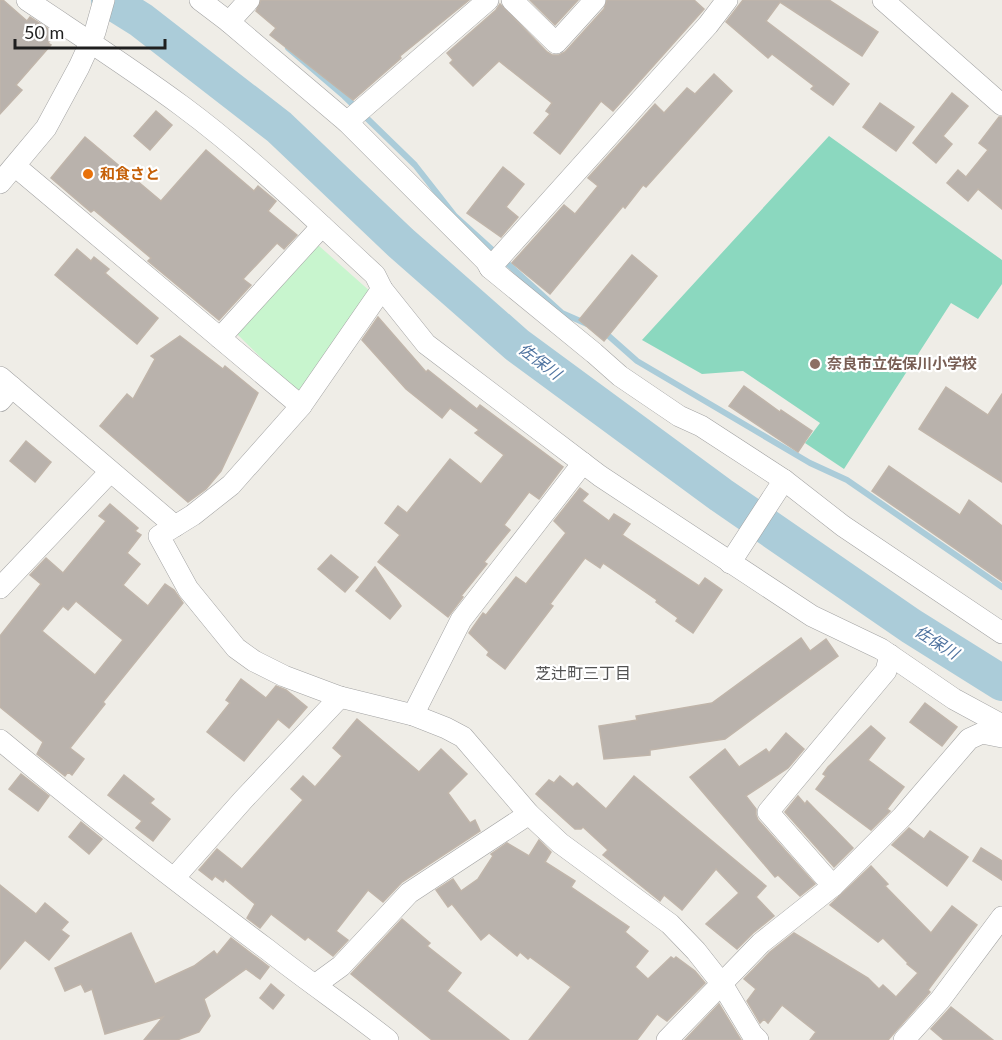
<svg xmlns="http://www.w3.org/2000/svg" width="1002" height="1040" font-family="Lato,'Noto Sans JP',sans-serif">
  <style>
    .park { fill: #c8f5ce }
    .pitch { fill: #8bd8bf }
    .lines { fill: none; stroke-linecap: round; stroke-linejoin: round }
    .stream { stroke: #abccd9; stroke-width: 6 }
    .river { stroke: #abccd9; stroke-width: 36 }
    .building { fill: #b9b2ac; stroke: #c0b5aa; stroke-width: 1.5; fill-rule: evenodd }
    .minor-casing { stroke: #a3a3a3; stroke-width: 22 }
    .minor { stroke: #fff; stroke-width: 21 }
    .food-dot { fill: #e8710a; stroke: #fff; stroke-width: 2 }
    .education-dot { fill: #8d6e63; stroke: #fff; stroke-width: 2 }
    .labels { text-anchor: middle; stroke-width: 4.5; stroke-linejoin: round; paint-order: stroke }
    .food-label { font-size: 15px; font-weight: bold; fill: #c56008; stroke: #fff; text-anchor: start }
    .education-label { font-size: 15px; font-weight: bold; fill: #785e54; stroke: #fff; text-anchor: start }
    .water-label { font-size: 16px; font-style: italic; fill: #5074a0; stroke: #fff }
    .neighbourhood-label { font-size: 16px; fill: #525252; stroke: #fff }
  </style>
  <rect width="100%" height="100%" fill="#efede7"/>
  <polygon class="park" points="318,245 372,293 300,396 237,334"/>
  <polygon class="pitch" points="829,136 1002,260 1002,284 978,319 951,303 844,469 805,443 820,423 743,371 702,374 642,340"/>
  <g class="lines">
    <g class="stream">
      <polyline points="288,48 344,96 415,165 455,216 562,313 587,324"/>
      <polyline points="602,330 637,361 810,463 847,480 1002,587"/>
    </g>
    <polyline class="river" points="109,0 141,20 279,127 401,243 517,345 721,495 911,626 1002,683"/>
  </g>
  <g class="building">
    <polygon points="0,0 3,0 27,21 30,17 56,34 48,43 51,45 16,85 22,90 0,114"/>
    <polygon points="261,0 469,0 400,56 401,58 353,100 270,35 276,28 256,11"/>
    <polygon points="530,0 578,0 555,25"/>
    <polygon points="607,0 694,0 704,9 613,111 601,101 560,154 534,133 550,114 546,111 552,103 499,61 473,86 450,63 453,60 447,53 496,10 500,4 547,52 552,55 559,55 565,52 604,9"/>
    <polygon points="743,0 829,0 878,32 862,56 780,2 766,21 849,84 833,105 811,89 814,86 772,54 768,58 726,22"/>
    <polygon points="714,74 732,91 646,187 643,185 625,208 623,206 550,294 512,263 564,205 575,214 598,186 588,178 655,104 664,113 687,88 695,94"/>
    <polygon points="952,93 968,106 943,136 952,144 936,163 913,143"/>
    <polygon points="880,103 914,127 896,151 863,127"/>
    <polygon points="156,111 172,125 150,150 134,136"/>
    <polygon points="999,117 1002,117 1002,209 978,189 968,201 947,183 958,170 966,177 988,150 979,143"/>
    <polygon points="85,137 161,201 206,150 254,191 258,186 276,201 268,211 297,235 284,249 277,243 243,279 251,285 219,320 148,261 151,258 94,210 91,212 51,178"/>
    <polygon points="503,167 524,184 506,207 518,217 501,237 467,213"/>
    <polygon points="77,249 91,261 94,257 109,269 105,273 158,318 137,344 55,275"/>
    <polygon points="632,255 657,276 604,341 579,320"/>
    <polygon points="378,317 426,372 428,370 477,409 480,405 563,467 539,499 529,492 504,525 510,530 484,562 487,564 461,596 463,597 448,617 378,562 400,535 385,523 398,506 407,513 450,459 481,484 504,455 475,433 479,430 450,408 442,418 406,389 362,340"/>
    <polygon points="180,336 223,369 225,366 258,393 221,471 206,489 188,502 100,426 127,394 133,399 155,359 151,356"/>
    <polygon points="744,386 780,412 781,410 812,431 798,452 729,406"/>
    <polygon points="946,387 988,415 1002,394 1002,482 919,429"/>
    <polygon points="26,441 51,462 35,482 10,461"/>
    <polygon points="889,466 960,515 969,500 1002,526 1002,581 872,491"/>
    <polygon points="580,488 588,494 582,501 609,521 614,514 630,524 622,535 699,586 705,578 722,590 693,633 676,621 678,618 656,602 657,600 603,563 600,568 585,558 550,604 553,606 505,669 487,655 489,652 469,633 483,613 486,615 516,577 526,584 566,533 554,521"/>
    <path d="M110,504L138,528L135,531L141,535L127,553L140,564L123,585L148,606L165,584L174,590L183,603L103,702L105,704L70,748L84,759L72,775L68,772L65,776L37,754L43,742L0,707V636L41,584L30,575L46,558L63,573L106,521L99,516ZM76,601L123,640L95,675L42,631L63,606L68,610Z"/>
    <polygon points="331,555 358,577 345,592 318,569"/>
    <polygon points="375,567 401,606 390,619 356,591"/>
    <polygon points="801,638 810,651 826,639 838,656 725,739 650,750 650,755 604,759 599,726 637,720 636,716 712,703"/>
    <polygon points="241,679 266,698 276,686 286,690 307,707 289,728 278,719 244,761 207,732 230,703 226,700"/>
    <polygon points="925,703 957,727 942,746 910,722"/>
    <polygon points="357,719 419,772 441,749 467,774 448,793 470,823 475,820 480,831 402,882 383,902 368,890 336,931 348,940 333,956 308,937 305,940 271,914 260,928 247,918 255,904 225,879 223,882 215,876 212,880 199,870 217,849 242,869 303,800 291,789 303,776 315,787 342,756 333,748"/>
    <polygon points="871,726 885,738 868,760 904,787 887,809 890,811 871,830 816,789 826,776 823,774 828,767"/>
    <polygon points="786,733 804,749 788,768 746,796 756,809 756,815 758,820 815,884 800,896 778,875 775,877 690,777 725,749 739,767 766,749 769,753"/>
    <polygon points="21,774 49,796 38,811 9,789"/>
    <polygon points="124,775 154,799 150,803 170,819 153,841 136,828 142,821 108,795"/>
    <polygon points="560,776 573,787 577,783 606,809 634,776 766,886 756,897 774,916 753,933 737,949 706,924 739,893 716,869 682,910 664,895 660,901 603,855 608,850 583,827 581,829 575,829 536,794 549,780 554,783"/>
    <polygon points="798,796 805,804 807,801 853,848 834,867 785,812"/>
    <polygon points="81,822 102,839 89,854 69,837"/>
    <polygon points="909,828 924,839 930,831 968,857 947,886 892,845"/>
    <polygon points="539,840 551,852 545,862 575,881 571,887 629,927 625,932 648,951 635,967 648,979 671,957 674,959 676,957 695,971 705,983 667,1021 657,1014 637,1040 529,1040 571,987 530,957 528,959 520,952 517,956 489,933 481,940 452,904 448,907 436,890 453,879 461,891 478,879 493,856 491,854 507,843 529,856"/>
    <polygon points="981,848 1002,861 1002,880 973,861"/>
    <polygon points="871,866 888,884 885,886 931,933 952,906 977,925 928,990 930,992 888,1040 810,1040 816,1032 782,1005 768,1023 764,1019 760,1023 747,1001 756,989 744,979 770,952 794,933 868,978 879,989 883,985 896,997 918,973 907,964 908,963 883,938 878,942 830,905"/>
    <polygon points="0,885 36,914 45,903 68,922 61,930 69,936 49,960 25,940 0,969"/>
    <polygon points="402,919 430,943 427,946 461,973 447,991 509,1040 432,1040 351,974"/>
    <polygon points="131,933 155,984 194,966 214,951 217,955 231,938 269,967 260,979 246,969 204,999 210,1016 199,1032 177,1040 144,1040 163,1017 105,1034 92,989 85,992 81,984 65,991 55,968"/>
    <polygon points="271,984 284,995 273,1009 260,998"/>
    <polygon points="719,1004 741,1040 685,1040"/>
    <polygon points="951,1007 993,1040 944,1040 931,1029"/>
  </g>
  <g class="lines">
    <g class="minor-casing">
      <g id="minor">
        <path d="M27,0C79,35 132,69 182,106C251,157 312,217 375,275L382,289L426,344L600,476L812,616L881,649L954,699L1002,725"/>
        <polyline points="200,0 229,22 347,122 486,261 490,268 594,353 620,376 679,416 701,426 784,480 843,526 1002,633"/>
        <polyline points="512,0 556,43 595,0"/>
        <polyline points="883,0 1002,105"/>
        <polyline points="229,22 249,0"/>
        <polyline points="347,122 488,0"/>
        <polyline points="15,166 301,406"/>
        <polyline points="0,183 46,128 79,67 95,32 104,0"/>
        <polyline points="490,268 708,25 727,0"/>
        <polyline points="382,289 301,406 231,485 193,515 159,536 188,589 236,648 254,661 284,676 340,697 413,715 446,728 463,737 529,814 560,843 670,924 696,951 722,984 752,1034 758,1040"/>
        <polyline points="220,338 322,226"/>
        <polyline points="0,377 175,526"/>
        <polyline points="0,401 12,387"/>
        <polyline points="730,563 784,480"/>
        <polyline points="0,588 110,472"/>
        <polyline points="413,715 461,620 583,463"/>
        <path d="M0,740C87,812 177,882 268,950C307,981 349,1009 388,1040"/>
        <polyline points="175,877 243,800 340,697"/>
        <polyline points="833,886 768,812 886,671 890,655"/>
        <polyline points="315,985 341,966 409,893 529,814"/>
        <polyline points="667,1040 761,943 833,886 902,817 969,739 982,733 1002,737"/>
        <polyline points="904,1040 940,1000 1002,917"/>
      </g>
    </g>
    <use href="#minor" class="minor"/>
  </g>
  <circle class="food-dot" cx="88" cy="174" r="6"/>
  <circle class="education-dot" cx="815" cy="364" r="6"/>
  <g class="labels">
    <g class="food-label">
      <text x="100" y="179">和食さと</text>
    </g>
    <g class="education-label">
      <text x="827" y="369">奈良市立佐保川小学校</text>
    </g>
    <g class="water-label">
      <text transform="translate(540 361) rotate(37)" y="6">佐保川</text>
      <text transform="translate(937 642) rotate(32)" y="6">佐保川</text>
    </g>
    <g class="neighbourhood-label">
      <text x="583" y="679">芝辻町三丁目</text>
    </g>
  </g>
  <path d="M15 39v9h150v-9" fill="none" stroke="#1f1f1f" stroke-width="3"/>
  <text x="24" y="39" font-size="18" fill="#1f1f1f" stroke="#ffffff" stroke-width="4.5" paint-order="stroke">50 m</text>
</svg>
